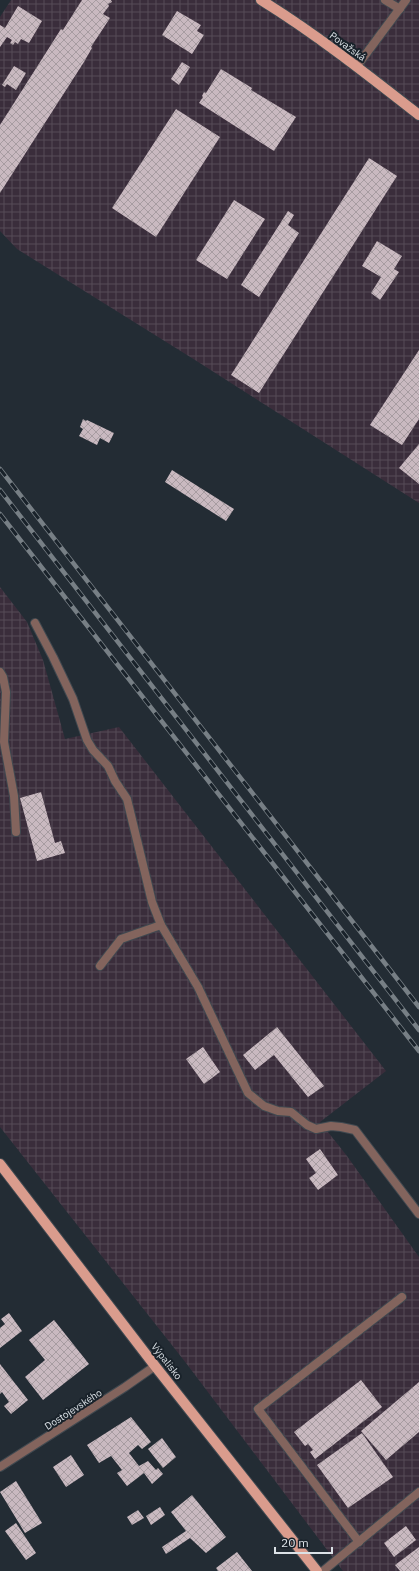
<svg xmlns="http://www.w3.org/2000/svg" width="419" height="1571" font-family="'IBM Plex Sans',sans-serif">
  <style>
    .industrial { fill: url(#industrial-grid) }
    .building { fill: url(#building-cross-hatch) }
    .lines { fill: none; stroke-linecap: round; stroke-linejoin: round }
    .lane-casing { stroke: #404950; stroke-width: 10 }
    .street-casing { stroke: #404950; stroke-width: 10 }
    .primary-casing { stroke: #404950; stroke-width: 12 }
    .lane { stroke: #83645d; stroke-width: 8 }
    .street { stroke: #83645d; stroke-width: 8 }
    .primary { stroke: #da9c8d; stroke-width: 10 }
    .rail-casing { stroke: #777f85; stroke-width: 4.5 }
    .rail { stroke: #19222a; stroke-width: 3; stroke-dasharray: 9; stroke-linecap: butt }
    .labels { text-anchor: middle; stroke-width: 4; stroke-linejoin: round; paint-order: stroke }
    .street-label { font-size: 10px; fill: #dbe1e6; stroke: #19222a }
  </style>
  <defs>
    <pattern id="industrial-grid" width="8" height="8" patternUnits="userSpaceOnUse"><rect width="8" height="8" fill="#3a2d3b"/><path d="M0 4h8M4 0v8" fill="none" stroke="#564b57"/></pattern>
    <pattern id="building-cross-hatch" width="8" height="8" patternUnits="userSpaceOnUse"><rect width="8" height="8" fill="#c9b9c0"/><path d="M0 0l8 8M0 8l8-8" fill="none" stroke="#a79ca1"/></pattern>
  </defs>
  <rect width="100%" height="100%" fill="#232c34"/>
  <g class="industrial">
    <polygon points="11,0 419,0 419,503 195,360 17,249 0,231 0,17"/>
    <polygon points="0,587 27,622 43,660 65,739 119,727 386,1071 320,1122 347,1156 419,1257 419,1571 343,1571 186,1363 0,1127"/>
  </g>
  <g class="building">
    <polygon points="82,0 111,0 112,2 108,4 109,6 103,14 110,18 91,47 92,48 84,62 0,193 0,125 61,29 63,30"/>
    <polygon points="18,6 42,21 29,43 21,39 18,44 15,42 13,45 10,43 12,40 7,37 0,47 0,25 5,28"/>
    <polygon points="177,11 201,25 197,31 204,35 192,54 162,35"/>
    <polygon points="182,62 190,67 179,85 171,79"/>
    <polygon points="14,66 26,73 16,90 7,84 5,87 2,85"/>
    <polygon points="221,69 252,88 251,90 296,117 274,151 199,103 203,97 202,96 204,92 206,93"/>
    <polygon points="176,109 220,137 156,237 112,208"/>
    <polygon points="369,158 397,176 259,393 231,375"/>
    <polygon points="234,200 265,219 227,279 196,260"/>
    <polygon points="288,211 294,215 288,225 299,233 259,297 241,285"/>
    <polygon points="377,241 402,256 394,269 399,272 380,300 371,293 381,277 362,266"/>
    <polygon points="419,350 419,419 402,445 370,425"/>
    <polygon points="83,419 86,421 87,420 114,433 109,443 100,438 97,445 79,436 83,429 80,427"/>
    <polygon points="419,444 419,484 399,468"/>
    <polygon points="172,470 234,509 226,521 165,482"/>
    <polygon points="41,792 55,843 61,841 65,853 37,861 20,798"/>
    <polygon points="277,1027 324,1086 308,1097 274,1055 255,1070 243,1055"/>
    <polygon points="203,1047 220,1072 204,1084 186,1059"/>
    <polygon points="320,1149 338,1175 318,1190 309,1178 316,1173 306,1159"/>
    <polygon points="9,1313 22,1331 0,1348 0,1328 5,1324 1,1319"/>
    <polygon points="54,1320 89,1364 43,1400 25,1377 45,1360 29,1340"/>
    <polygon points="0,1364 28,1400 11,1414 4,1406 9,1402 2,1392 0,1394"/>
    <polygon points="361,1380 382,1407 315,1459 310,1452 313,1450 308,1444 305,1446 294,1432"/>
    <polygon points="419,1382 419,1432 386,1460 361,1431"/>
    <polygon points="131,1417 151,1442 142,1449 138,1445 129,1453 139,1466 148,1461 156,1470 158,1468 163,1474 152,1484 144,1473 127,1486 117,1473 122,1470 111,1456 99,1463 87,1445"/>
    <polygon points="362,1433 393,1477 348,1508 317,1465"/>
    <polygon points="162,1438 176,1457 163,1468 148,1449"/>
    <polygon points="71,1455 84,1475 66,1487 53,1467"/>
    <polygon points="16,1481 42,1523 25,1533 0,1492"/>
    <polygon points="192,1495 226,1537 206,1553 190,1538 166,1554 162,1547 186,1531 171,1512"/>
    <polygon points="160,1507 165,1515 151,1525 146,1516"/>
    <polygon points="138,1510 144,1518 132,1525 127,1517"/>
    <polygon points="16,1523 36,1553 26,1560 5,1531"/>
    <polygon points="406,1526 416,1540 394,1557 384,1543"/>
    <polygon points="419,1547 419,1571 400,1571 395,1565"/>
    <polygon points="237,1552 252,1571 218,1571 216,1568"/>
  </g>
  <g class="lines">
    <g class="lane-casing">
      <g id="lane">
        <polyline points="385,0 400,9"/>
        <polyline points="35,623 53,657 73,699 87,740 93,750 108,766 115,781 127,799 152,902 161,925 198,987 248,1093 264,1106 278,1111 291,1112 307,1125 316,1129 331,1126 341,1127 355,1130 419,1214"/>
        <polyline points="0,672 3,677 6,692 4,742 14,796 16,832"/>
        <polyline points="100,966 121,939 161,925"/>
        <polyline points="359,1542 258,1409 402,1297"/>
        <polyline points="323,1571 419,1492"/>
      </g>
    </g>
    <g class="street-casing">
      <g id="street">
        <polyline points="357,66 406,0"/>
        <polyline points="0,1467 125,1387 155,1366"/>
      </g>
    </g>
    <g class="primary-casing">
      <g id="primary">
        <path d="M261,0C316,34 368,75 419,115"/>
        <polyline points="0,1164 155,1366 317,1571"/>
      </g>
    </g>
    <use href="#lane" class="lane"/>
    <use href="#street" class="street"/>
    <use href="#primary" class="primary"/>
    <g class="rail-casing">
      <g id="rail">
        <polyline points="0,469 419,1007"/>
        <polyline points="0,490 419,1030"/>
        <polyline points="0,514 419,1051"/>
      </g>
    </g>
    <use href="#rail" class="rail"/>
  </g>
  <g class="labels">
    <g class="street-label">
      <text transform="translate(348 46) rotate(36)" y="4">Považská</text>
      <text transform="translate(167 1361) rotate(52)" y="4">Výpalisko</text>
      <text transform="translate(73 1409) rotate(-33)" y="4">Dostojevského</text>
    </g>
  </g>
  <path d="M275 1547v6h57v-6" fill="none" stroke="#dbe1e6" stroke-width="2"/>
  <text x="281" y="1547" font-size="12" fill="#dbe1e6" stroke="#19222a" stroke-width="3" paint-order="stroke">20 m</text>
</svg>
